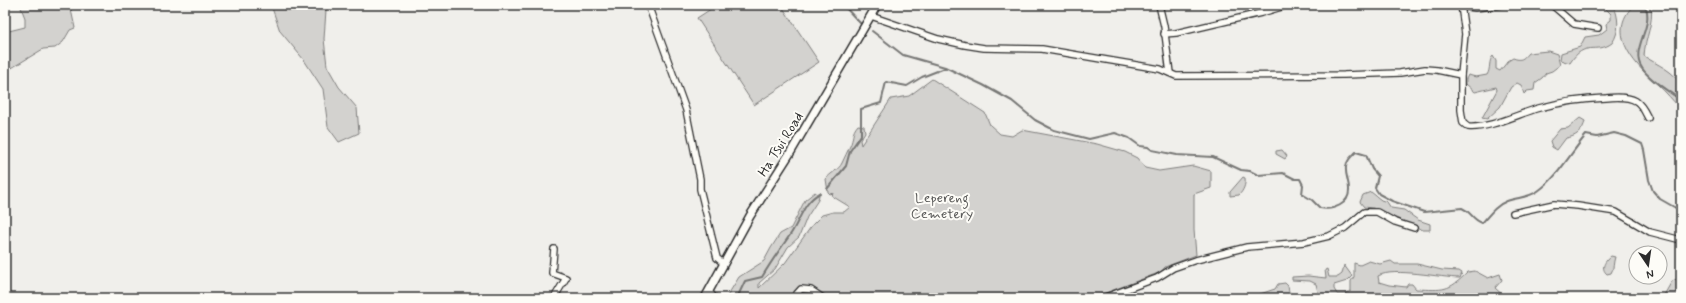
<svg xmlns="http://www.w3.org/2000/svg" width="1686" height="303" font-family="Mynerve,sans-serif">
  <style>
    .green { fill: #d3d2cf; stroke: #7f7e7d }
    .lines { fill: none; stroke-linecap: round; stroke-linejoin: round }
    .stream { stroke: #777775; stroke-width: 2 }
    .minor-casing { stroke: #2b2b2b; stroke-width: 8 }
    .tertiary-casing { stroke: #2b2b2b; stroke-width: 10 }
    .minor { stroke: #fdfcf7; stroke-width: 5.5 }
    .tertiary { stroke: #fdfcf7; stroke-width: 7 }
    .labels { text-anchor: middle; stroke-width: 4; stroke-linejoin: round; paint-order: stroke }
    .street-label { font-size: 14px; fill: #2b2b2b; stroke: #fdfcf7 }
    .park-label { font-size: 14px; fill: #555554; stroke: #fdfcf7 }
  </style>
  <rect width="100%" height="100%" fill="#f0efeb"/>
  <filter id="ink" filterUnits="userSpaceOnUse"><feTurbulence type="fractalNoise" baseFrequency=".025" numOctaves="2"/><feDisplacementMap in="SourceGraphic" scale="8" xChannelSelector="R" yChannelSelector="G"/><feConvolveMatrix kernelMatrix="1 2 1 2 8 2 1 2 1" color-interpolation-filters="sRGB"/></filter>
  <g filter="url(#ink)">
    <g class="green">
      <polygon points="20,5 70,5 75,28 70,30 63,42 55,48 43,49 5,72 5,47 7,42 5,32 25,27 25,18"/>
      <polygon points="271,5 329,5 326,10 324,39 327,66 339,87 357,108 359,133 339,142 328,127 323,89 304,60 280,31"/>
      <polygon points="717,5 781,5 819,62 754,105 697,18"/>
      <path d="M1610,5H1613C1619,16 1620,32 1612,43C1596,55 1585,39 1570,63L1560,60L1561,53L1580,47L1585,37L1599,35L1607,29L1606,24L1611,20V14L1606,9Z"/>
      <path d="M1634,5H1651C1654,24 1645,37 1644,56C1655,64 1676,71 1681,86C1683,92 1681,102 1681,109C1673,101 1666,92 1657,84C1635,65 1605,33 1634,5Z"/>
      <path d="M1548,51L1557,54L1560,65L1552,71L1546,73L1542,78L1535,83L1534,90L1527,91L1524,94L1521,85L1517,83L1511,87L1500,107L1487,119L1482,118L1497,90L1496,87L1475,92L1466,84V79L1468,75L1476,77L1487,75C1491,69 1488,61 1493,56L1496,61V69L1500,71L1508,61L1513,58C1521,61 1523,59 1528,53Z"/>
      <path d="M932,79L985,113L990,125L1000,134L1012,136L1022,130L1097,144L1125,152L1137,158L1145,168L1159,171L1193,166L1211,171V188L1194,194V230L1196,255L1165,267L1161,272L1092,298H726L739,277L764,261L771,248L780,234L791,228L805,200L815,192L819,195L818,200L807,217L799,237L788,247L775,269L759,283V288L785,263L813,224L822,215L833,212H844L850,207L832,196L833,193L830,194L828,192L826,179C830,173 839,170 842,163C845,157 847,152 850,146C854,138 851,133 858,125L864,126L865,132L860,140L861,145L891,99L909,96Z"/>
      <path d="M1580,118L1585,121C1583,131 1576,137 1566,138L1557,150L1552,147L1550,141L1560,129L1568,128Z"/>
      <polygon points="1282,150 1287,156 1285,159 1276,154 1276,151"/>
      <path d="M1243,177L1245,178C1246,185 1243,191 1239,195L1230,196V192Z"/>
      <polygon points="1371,192 1381,200 1387,202 1391,208 1404,210 1418,220 1430,224 1430,230 1423,230 1373,208 1364,207 1360,202 1363,195"/>
      <path d="M1611,256L1615,257C1613,262 1614,269 1611,273L1607,274C1600,268 1605,261 1611,256Z"/>
      <path d="M1369,261L1380,264L1391,261L1395,264H1417L1442,270L1459,271L1462,273L1460,278C1441,278 1394,267 1378,276L1379,282L1389,285L1406,287L1408,284H1412L1416,289C1444,290 1448,292 1468,272L1475,271L1488,278L1500,274L1502,280L1495,288L1505,297L1512,298H1261L1260,294L1275,289L1278,284L1285,283L1288,286L1289,292L1293,295L1303,293L1306,297L1317,295L1318,292L1316,284L1310,281L1292,280V277L1308,276L1326,278L1325,270L1327,269L1329,277H1338L1342,274L1344,265L1352,276L1347,281L1334,285V289L1337,294H1344L1351,291V281L1354,277V263L1360,265Z"/>
      <polygon points="1677,279 1681,280 1681,298 1663,297 1672,281"/>
    </g>
    <g class="lines">
      <g class="stream">
        <polyline points="843,5 861,24"/>
        <path d="M1645,5C1655,27 1629,49 1642,68C1649,80 1670,92 1681,100"/>
        <path d="M872,31L903,55L945,67L983,85L1012,101L1035,120L1054,130L1089,139L1115,133L1129,138L1140,146L1148,147L1152,150L1177,155L1213,157L1241,170L1250,171L1258,175L1283,173L1295,179H1300L1303,185L1302,194L1312,200L1320,208C1333,211 1350,204 1349,189C1349,181 1345,175 1346,167C1347,160 1351,157 1356,152L1366,155L1372,169L1378,176L1375,188L1379,194L1392,201L1424,212L1462,208C1472,212 1471,219 1482,223C1489,215 1496,205 1507,201C1518,197 1528,198 1538,191C1558,177 1570,154 1586,135L1597,137L1614,133L1626,136L1642,144L1644,150L1649,180L1653,191L1660,199L1681,211"/>
        <polyline points="827,189 846,166 850,151 861,135 861,109 881,103 886,82 907,86 922,77 945,68"/>
        <path d="M737,298L745,281L762,277C771,262 780,249 790,235C800,221 803,202 820,193"/>
      </g>
      <g class="minor-casing">
        <g id="minor">
          <polyline points="648,5 686,110 700,179 700,189 717,258 724,264"/>
          <polyline points="1159,5 1164,26 1170,73"/>
          <path d="M1461,5L1465,34L1461,75V110L1463,123L1468,127C1489,129 1518,114 1539,108C1561,102 1582,99 1606,98C1615,97 1627,96 1636,101C1642,105 1645,112 1648,118"/>
          <polyline points="1552,5 1574,24 1598,28"/>
          <polyline points="1461,6 1475,8 1500,5"/>
          <polyline points="871,16 938,39 965,45 984,48 1042,49 1160,69 1176,76 1344,75 1400,73 1425,69 1437,70 1461,75"/>
          <polyline points="1164,34 1176,33 1261,13 1288,5"/>
          <polyline points="1513,213 1554,204 1578,206 1616,212 1650,232 1681,240"/>
          <polyline points="554,249 552,273 566,278 554,298"/>
          <polyline points="709,292 715,298"/>
          <polyline points="793,298 801,289 811,290 823,298"/>
          <polyline points="1103,298 1157,278 1173,268 1196,260 1247,247 1304,242 1329,236 1345,228 1364,212 1377,212 1395,222 1414,228"/>
        </g>
      </g>
      <g class="tertiary-casing">
        <polyline id="tertiary" points="705,298 750,216 792,150 877,5"/>
      </g>
      <use href="#minor" class="minor"/>
      <use href="#tertiary" class="tertiary"/>
    </g>
  </g>
  <g class="labels">
    <g class="street-label">
      <text transform="translate(780 144) rotate(-58)" y="5">Ha Tsui Road</text>
    </g>
    <g class="park-label">
      <text x="942" y="202">Lepereng<tspan x="942" dy="16">Cemetery</tspan></text>
    </g>
  </g>
  <rect width="1686" height="303" fill="none" stroke="#fdfcf7" stroke-width="20"/>
  <rect x="10" y="10" width="1666" height="283" fill="none" stroke="#2b2b2b" stroke-width="1.5" filter="url(#ink)"/>
  <g transform="translate(1648 265) rotate(167)"><circle r="19" fill="#fdfcf7" stroke="#a9a8a5"/>
  <path d="M0-3L7 15L0 10L-7 15Z" fill="#2b2b2b"/>
  <text y="-6" font-size="11" font-weight="bold" text-anchor="middle" fill="#2b2b2b">N</text>
  </g>
</svg>
